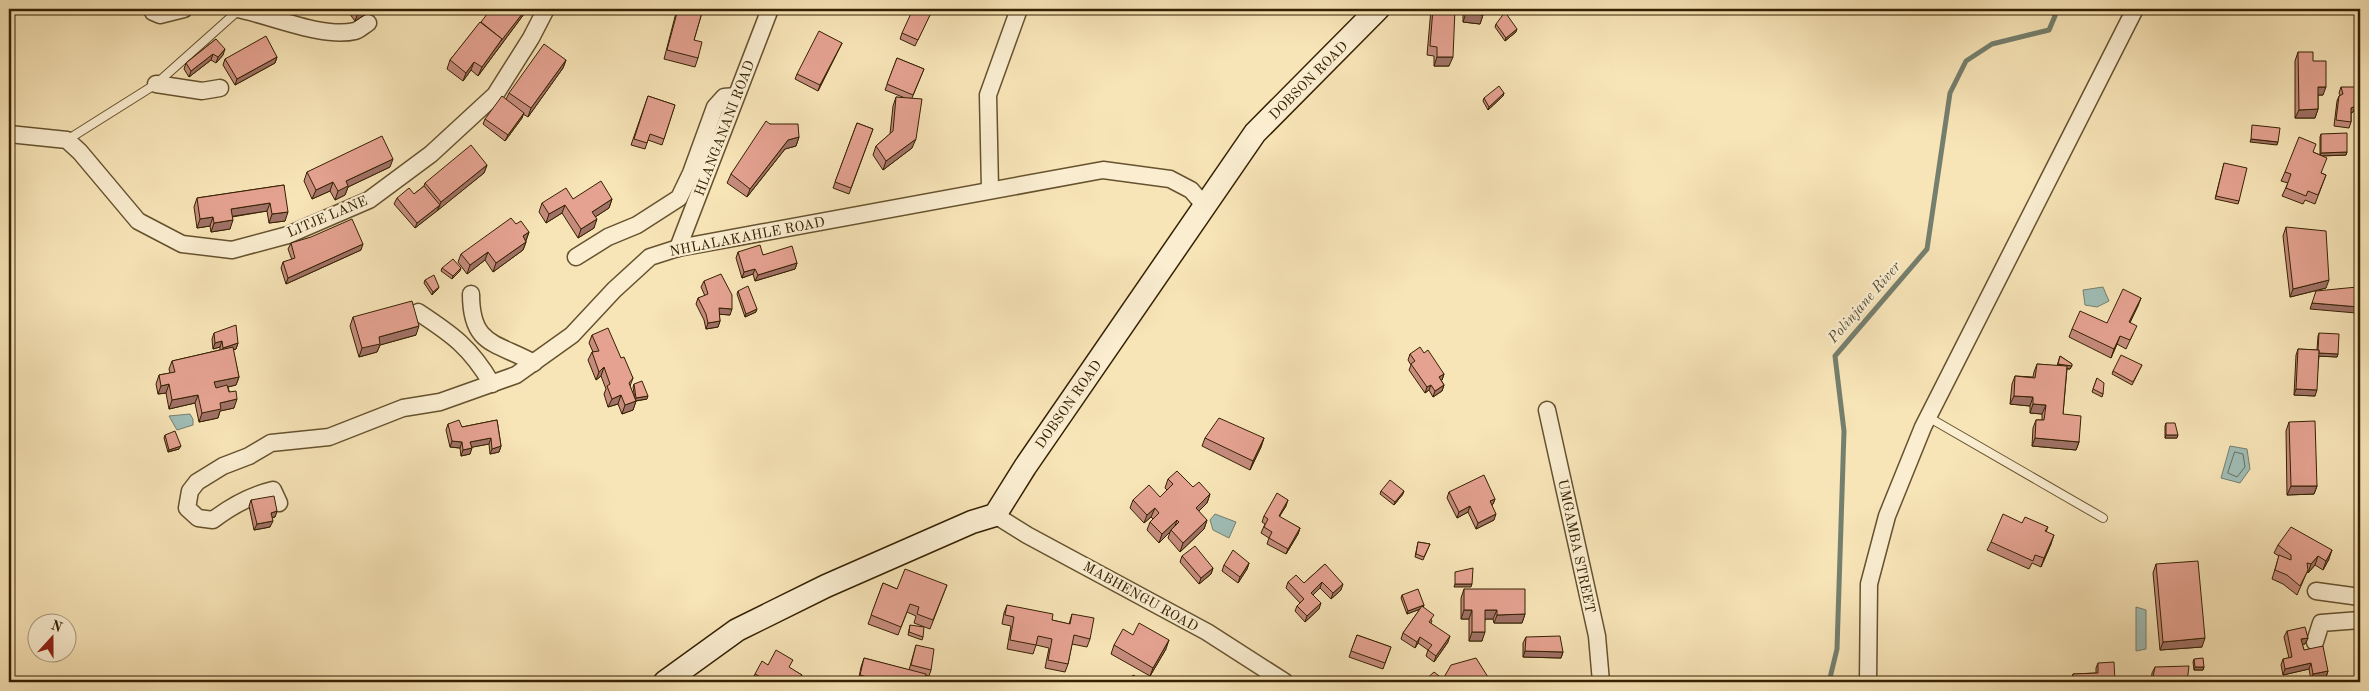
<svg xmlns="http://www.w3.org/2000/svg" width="2369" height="691" font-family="'Old Standard TT',serif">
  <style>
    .water { fill: #9fbdb6; stroke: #757f6e }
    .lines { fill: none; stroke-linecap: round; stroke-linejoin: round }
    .shore { stroke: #6a6f5c; stroke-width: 1 }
    .stream { stroke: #757f6e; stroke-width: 5 }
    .lane-casing { stroke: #66522e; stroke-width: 10 }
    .street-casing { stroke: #66522e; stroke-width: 19 }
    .secondary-casing { stroke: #352101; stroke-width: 25 }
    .lane { stroke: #faedd0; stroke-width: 8 }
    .street { stroke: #faedd0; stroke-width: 16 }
    .secondary { stroke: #faedd0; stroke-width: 22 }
    .wall { fill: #c58b7d; stroke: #352101 }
    .shaded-wall { fill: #a07166; stroke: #352101 }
    .building { fill: #e5a291; stroke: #352101 }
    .labels { text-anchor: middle; stroke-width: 4.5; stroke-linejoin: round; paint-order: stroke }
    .street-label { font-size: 14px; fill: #352101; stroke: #faedd0 }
    .water-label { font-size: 15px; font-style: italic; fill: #555037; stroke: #faedd0 }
  </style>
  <rect width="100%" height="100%" fill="#f7e4b7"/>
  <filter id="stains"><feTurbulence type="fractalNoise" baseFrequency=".004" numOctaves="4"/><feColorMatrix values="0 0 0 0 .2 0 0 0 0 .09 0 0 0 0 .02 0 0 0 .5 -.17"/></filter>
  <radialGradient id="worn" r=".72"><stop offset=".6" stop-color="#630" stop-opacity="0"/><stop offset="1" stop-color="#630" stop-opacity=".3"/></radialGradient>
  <g class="water">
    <polygon points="2103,287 2109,301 2097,307 2085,305 2083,290"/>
    <polygon points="190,414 193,419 193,425 177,430 169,416"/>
    <polygon points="2230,446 2247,449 2250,469 2240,483 2221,478"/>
    <polygon points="1215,514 1236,522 1229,538 1213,530 1210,520"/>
    <polygon points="2136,607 2146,610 2146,649 2136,651"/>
  </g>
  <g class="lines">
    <polygon class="shore" points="2235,452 2243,454 2245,467 2237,477 2228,473"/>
    <polyline class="stream" points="1829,682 1837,649 1844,431 1835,356 1927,249 1950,93 1966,61 1992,44 2049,30 2055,16 2052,9"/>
    <g class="lane-casing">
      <g id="lane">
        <polyline points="67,140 156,84 240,9"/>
        <polyline points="1928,417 2103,518"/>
      </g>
    </g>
    <g class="street-casing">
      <g id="street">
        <path d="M237,9C270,15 323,39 355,31C359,30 364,25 368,23"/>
        <polyline points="153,12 160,15 184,9"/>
        <polyline points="156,84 202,91 220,88"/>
        <polyline points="9,134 67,140 80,152 138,221 182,244 232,250 288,235 369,200 431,154 495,95 531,38 546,9"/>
        <polyline points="990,189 988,95 1019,9"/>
        <polyline points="678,248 770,9"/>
        <polyline points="576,257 608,237 637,225 679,198 691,173 715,107 724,97 736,96"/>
        <path d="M471,294C471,346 496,342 534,363"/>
        <path d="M418,312C453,335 470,347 492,384"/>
        <polyline points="1547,410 1597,636 1601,682"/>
        <path d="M279,503L273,490C252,495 230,507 213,520L198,518L187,508L190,491L197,482L223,466L249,456L271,443L329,437L403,408L440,402L516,375L572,335L614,290L650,257L678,248L1103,170L1170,179L1191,190L1205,206"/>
        <polyline points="995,515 1027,535 1207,632 1285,682"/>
        <polyline points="2316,591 2360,597"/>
        <polyline points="2315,642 2321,623 2360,620"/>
        <polyline points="1868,682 1869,584 1887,516 1923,427 2135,9"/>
      </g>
    </g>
    <g class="secondary-casing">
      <polyline id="secondary" points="665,682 737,630 826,586 972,522 995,515 1025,467 1255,133 1378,9"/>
    </g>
    <use href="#lane" class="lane"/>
    <use href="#street" class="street"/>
    <use href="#secondary" class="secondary"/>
  </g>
  <g class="wall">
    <polygon points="346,9 374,9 355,21"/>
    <polygon points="526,9 524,14 478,76 471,70 463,81 447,69 450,60 481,22"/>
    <polygon points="677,9 703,9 694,40 698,58 695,67 664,59"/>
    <polygon points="1431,9 1455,9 1449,66 1434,66 1434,56 1427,55"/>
    <polygon points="1463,9 1484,9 1483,15 1480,24 1463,22"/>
    <polygon points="929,16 915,46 900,39 902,33"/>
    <polygon points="1496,24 1516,32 1505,41 1495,27"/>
    <polygon points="216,39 223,55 216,63 211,60 189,77 184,69 186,63"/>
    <polygon points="842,43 818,91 795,79 797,74"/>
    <polygon points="2298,52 2313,61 2323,95 2318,95 2318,109 2315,118 2295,118 2295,61"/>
    <polygon points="277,57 275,63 235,85 223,65 225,59"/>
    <polygon points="897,58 924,69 912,98 912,148 883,170 873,155 876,146 890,134 893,106 896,97 905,98 885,90"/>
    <polygon points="566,60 563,68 528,117 523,114 522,118 505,141 483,124 485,119 506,99 509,93"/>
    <polygon points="2341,87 2356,106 2353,112 2351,113 2351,122 2349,128 2334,126 2337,101 2339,96 2340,95 2339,93"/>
    <polygon points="1504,93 1503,96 1488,110 1483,101 1484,98"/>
    <polygon points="648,96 675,105 662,145 648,140 645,149 631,145"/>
    <polygon points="857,123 873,129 849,194 833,188"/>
    <polygon points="770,124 799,137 796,146 785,149 747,197 727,183 731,174"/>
    <polygon points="2321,134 2347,152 2346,155 2321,156 2321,173 2326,175 2315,204 2305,200 2303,204 2282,196 2288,183 2281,181 2285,172 2313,152 2320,155 2320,137"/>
    <polygon points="2224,163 2239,201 2238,204 2215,199"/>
    <polygon points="487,165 484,173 415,228 394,204 397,198 414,194 424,186 425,183"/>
    <polygon points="390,167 348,187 345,195 335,200 330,191 312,199 304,181 307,172"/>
    <polygon points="284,185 285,221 269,223 267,211 232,217 230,229 211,232 210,226 197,228 194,207 197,198"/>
    <polygon points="573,199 612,199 609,208 595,217 594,228 578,238 562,213 546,223 539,212 542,203"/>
    <polygon points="516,224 529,232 526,241 526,242 523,250 493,272 485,260 467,274 458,262 461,254"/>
    <polygon points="2286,227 2326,288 2290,297 2283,236"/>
    <polygon points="291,243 361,250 286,284 281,268 283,262 292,260 288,249"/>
    <polygon points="738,252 763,255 797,263 795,269 755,281 753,274 742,278 736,258"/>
    <polygon points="442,268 460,271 452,279 441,271"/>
    <polygon points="425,280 438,289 432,295 424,283"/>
    <polygon points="704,281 730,315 719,314 720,321 718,327 706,329 704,320 696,304 698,298 705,296 701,287"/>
    <polygon points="738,291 756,312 745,317 737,294"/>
    <polygon points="2141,298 2130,322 2133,334 2126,349 2117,344 2111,358 2069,337 2072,329 2107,323"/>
    <polygon points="353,317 416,335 380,345 377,352 359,357 350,326"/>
    <polygon points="214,333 238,343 236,349 233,350 239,377 236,385 228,387 234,408 220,411 218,418 199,422 195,403 169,409 166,393 158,394 156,384 159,375 170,373 169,369 172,361 220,350 220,347 213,349 212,339"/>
    <polygon points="2319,333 2338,354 2337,357 2319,356 2315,396 2294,395 2296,355 2298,349 2317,350 2318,336"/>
    <polygon points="592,335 621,358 633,378 630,386 635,400 633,387 634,384 647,399 636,401 633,410 622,414 618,404 608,407 604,394 606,389 601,376 596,380 588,360 592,352 593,352 589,343"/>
    <polygon points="1424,353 1444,374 1442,380 1441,380 1444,385 1442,391 1433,397 1429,390 1425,393 1409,370 1411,365 1408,360 1410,354"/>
    <polygon points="2060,356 2072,364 2070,369 2067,369 2063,414 2079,442 2076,450 2032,446 2033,428 2036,420 2042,420 2042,414 2030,413 2030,406 2010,404 2012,384 2015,376 2033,377 2034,372 2037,364 2057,366"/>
    <polygon points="2142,365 2132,385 2112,374 2113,371"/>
    <polygon points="2097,378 2103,394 2102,397 2092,392"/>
    <polygon points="497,420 501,446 499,452 490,454 489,444 472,447 470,454 461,456 460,448 450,447 446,430 448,424 462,427"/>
    <polygon points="2289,422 2317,486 2314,494 2287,495 2286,431"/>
    <polygon points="2166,423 2177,438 2165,438 2165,426"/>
    <polygon points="165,435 179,449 168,452 164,438"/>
    <polygon points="1205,438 1264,438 1261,447 1250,470 1202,446"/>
    <polygon points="1168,479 1193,487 1210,494 1207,503 1198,511 1207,520 1204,529 1180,552 1168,538 1170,532 1159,543 1147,530 1150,522 1153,519 1151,517 1144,523 1130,508 1133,500 1160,497 1167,490 1165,488"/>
    <polygon points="1381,491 1403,494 1394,505 1380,494"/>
    <polygon points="1449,492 1495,499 1493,504 1492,505 1494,520 1476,529 1468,512 1457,518 1447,498"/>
    <polygon points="251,500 277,511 275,517 272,518 270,527 254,530 249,506"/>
    <polygon points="1286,506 1279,517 1300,528 1298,534 1286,554 1267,544 1269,538 1261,533 1265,524 1262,522 1264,516"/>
    <polygon points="2022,523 2048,527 2046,532 2051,544 2041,567 2032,563 2029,569 1987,550 1991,542"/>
    <polygon points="1418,542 1430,544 1423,560 1415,557"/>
    <polygon points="2278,545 2329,559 2323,570 2315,565 2308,573 2307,572 2297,595 2283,584 2272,579 2279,556 2274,553"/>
    <polygon points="1182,556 1213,568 1211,574 1199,584 1180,562"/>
    <polygon points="1249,563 1247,569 1238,583 1222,571 1224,565"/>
    <polygon points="1325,564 1341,590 1331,599 1320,588 1313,595 1319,609 1305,622 1295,611 1297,606 1300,603 1286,588 1288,582 1304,583"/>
    <polygon points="2156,564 2202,647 2160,650 2153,573"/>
    <polygon points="883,583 897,589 947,585 930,629 914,623 916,616 907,612 898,635 868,624"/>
    <polygon points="1464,589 1525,614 1522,623 1494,623 1493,619 1485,619 1482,641 1469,641 1469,619 1461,619 1461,598"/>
    <polygon points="1402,595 1424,605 1423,607 1432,621 1431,623 1448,642 1434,662 1426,656 1428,650 1418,643 1415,648 1401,639 1403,633 1420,609 1407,614 1401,598"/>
    <polygon points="1007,605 1052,620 1069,624 1072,614 1090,639 1087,647 1072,644 1068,664 1065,672 1045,668 1049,648 1036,645 1033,654 1007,649 1011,626 1002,624 1004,613"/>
    <polygon points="910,625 923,637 922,640 908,635"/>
    <polygon points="2287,631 2308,638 2305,644 2302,644 2304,650 2328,671 2326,677 2311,680 2309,669 2283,675 2281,665 2283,659 2289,658 2284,637"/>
    <polygon points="1133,635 1166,649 1150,676 1111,654 1114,645"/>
    <polygon points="1357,635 1391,647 1383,669 1349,657"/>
    <polygon points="1526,637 1563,652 1561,658 1523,657 1523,643"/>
    <polygon points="916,645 931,670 929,676 925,675 923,682 858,682 861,667 864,658 909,670"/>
    <polygon points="2194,659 2204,667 2203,670 2194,670 2193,662"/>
    <polygon points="2098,663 2115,682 2071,682 2071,680 2073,674 2096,673 2096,668"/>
    <polygon points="768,665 789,668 802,675 799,682 757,682 752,680 755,674"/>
    <polygon points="2155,667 2187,682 2151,682 2152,673"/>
  </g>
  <g class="shaded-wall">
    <polygon points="364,9 374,9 355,21 358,13"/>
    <polygon points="526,9 524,14 478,76 482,67 502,39"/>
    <polygon points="1466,13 1483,15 1480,24 1463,22"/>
    <polygon points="1517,29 1516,32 1505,41 1506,38"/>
    <polygon points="842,43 818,91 820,85"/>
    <polygon points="225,49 223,55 216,63 218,57"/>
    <polygon points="213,54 211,60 189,77 191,71"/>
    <polygon points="277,57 275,63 235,85 237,79"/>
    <polygon points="1437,57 1453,57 1449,66 1434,66"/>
    <polygon points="566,60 563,68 528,117 531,108"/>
    <polygon points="474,62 471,70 463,81 466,73"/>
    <polygon points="2318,87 2326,87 2323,95 2315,95"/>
    <polygon points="1504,93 1503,96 1488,110 1489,107"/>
    <polygon points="2356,106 2353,112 2349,114 2351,108"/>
    <polygon points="2318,109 2315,118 2295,118 2299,110"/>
    <polygon points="524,113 522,118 505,141 508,135"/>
    <polygon points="799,137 796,146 785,149 747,197 750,189 788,140"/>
    <polygon points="916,139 912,148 883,170 886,161"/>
    <polygon points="2251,139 2278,142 2277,145 2250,142"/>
    <polygon points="2347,152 2346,155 2320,156 2321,153"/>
    <polygon points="393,159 390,167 348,187 345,195 335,200 338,191 346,181"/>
    <polygon points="487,165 484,173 437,211 441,202"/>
    <polygon points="333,182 330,191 312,199 316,190"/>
    <polygon points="612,199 609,208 589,221 592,212"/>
    <polygon points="270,203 267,211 228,217 231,209"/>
    <polygon points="440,205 437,211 415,228 417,223"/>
    <polygon points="565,205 562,213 546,223 549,214"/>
    <polygon points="288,212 285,221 269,223 272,214"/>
    <polygon points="213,217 210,226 197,228 200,219"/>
    <polygon points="597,219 594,228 578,238 581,229"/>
    <polygon points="233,220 230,229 211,232 214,223"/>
    <polygon points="529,232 526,240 520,245 523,236"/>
    <polygon points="526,242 523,250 493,272 496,263"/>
    <polygon points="363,244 361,250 286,284 288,278"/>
    <polygon points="488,252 485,260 467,274 470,265"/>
    <polygon points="797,263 795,269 755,281 758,275"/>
    <polygon points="461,268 460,271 452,279 453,276"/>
    <polygon points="755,269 753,274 742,278 744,272"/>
    <polygon points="2329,280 2326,288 2290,297 2293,289"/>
    <polygon points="439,287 438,289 432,295 433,292"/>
    <polygon points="2141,298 2138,306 2126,331 2129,322"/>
    <polygon points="2312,303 2359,307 2356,313 2310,309"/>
    <polygon points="719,308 732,309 730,315 716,314"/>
    <polygon points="757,309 756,312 745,317 746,314"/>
    <polygon points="720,321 718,327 706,329 708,323"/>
    <polygon points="419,326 416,335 380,345 377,352 359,357 362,348 379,337"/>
    <polygon points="2120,336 2117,344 2111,358 2114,349"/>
    <polygon points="222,341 220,347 213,349 215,343"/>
    <polygon points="238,343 236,349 221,353 223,348"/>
    <polygon points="2318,353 2338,354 2337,357 2317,356"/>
    <polygon points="2058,364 2072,366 2070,369 2057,367"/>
    <polygon points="604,367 601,376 596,380 599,372"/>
    <polygon points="1444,374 1442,380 1437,383 1439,377"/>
    <polygon points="239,377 236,385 211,391 214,382"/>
    <polygon points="169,384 166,393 158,394 161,386"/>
    <polygon points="1431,385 1429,390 1425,393 1427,387"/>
    <polygon points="1444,385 1442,391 1433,397 1435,391"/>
    <polygon points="2296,389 2317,390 2315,396 2294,395"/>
    <polygon points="198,395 195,403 169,409 172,400"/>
    <polygon points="621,395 618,404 608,407 612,399"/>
    <polygon points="648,396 647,399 635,401 636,398"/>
    <polygon points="2014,396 2033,397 2030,406 2010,404"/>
    <polygon points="237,399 234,408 220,411 218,418 199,422 202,413 220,403"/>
    <polygon points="636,401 633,410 622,414 625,405"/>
    <polygon points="2033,404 2046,405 2042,414 2030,413"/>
    <polygon points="2166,435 2178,435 2177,438 2165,438"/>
    <polygon points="491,438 489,444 468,448 470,442"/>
    <polygon points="1264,438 1261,447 1250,470 1253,461"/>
    <polygon points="2035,438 2079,442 2076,450 2032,446"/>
    <polygon points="452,441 462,442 460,448 450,447"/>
    <polygon points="181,446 179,449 168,452 169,450"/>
    <polygon points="501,446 499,452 490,454 492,449"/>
    <polygon points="472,448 470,454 461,456 463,450"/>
    <polygon points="2291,486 2317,486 2314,494 2287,495"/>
    <polygon points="1404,491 1403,494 1394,505 1395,502"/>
    <polygon points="1210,494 1207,503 1193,517 1196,508"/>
    <polygon points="1495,499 1493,504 1488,507 1490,501"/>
    <polygon points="1288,500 1286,506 1276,522 1279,516"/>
    <polygon points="1470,506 1468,512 1457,518 1459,512"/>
    <polygon points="1155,508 1151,517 1144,523 1147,515"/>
    <polygon points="277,511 275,517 268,518 271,513"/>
    <polygon points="1496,514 1494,520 1476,529 1478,523"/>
    <polygon points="1177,520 1174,529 1171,530 1170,532 1159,543 1162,534"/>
    <polygon points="1207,520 1204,529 1180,552 1183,543"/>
    <polygon points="273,521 270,527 254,530 257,524"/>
    <polygon points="1300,528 1298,534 1286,554 1288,549"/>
    <polygon points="2054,535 2051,544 2041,567 2044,558"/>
    <polygon points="2332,550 2329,559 2323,570 2326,561"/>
    <polygon points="2318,556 2315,565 2308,573 2311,564"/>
    <polygon points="1249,563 1247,569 1238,583 1240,577"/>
    <polygon points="1213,568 1211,574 1199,584 1201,578"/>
    <polygon points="1322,582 1320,588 1309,599 1311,593"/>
    <polygon points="1343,584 1341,590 1331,599 1333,593"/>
    <polygon points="1455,584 1472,584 1471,587 1454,587"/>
    <polygon points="1321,603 1319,609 1305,622 1307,616"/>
    <polygon points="1424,605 1423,608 1407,614 1408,611"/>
    <polygon points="1464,610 1472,610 1469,619 1461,619"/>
    <polygon points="1485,610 1497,610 1493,619 1482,619"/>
    <polygon points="1525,614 1522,623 1494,623 1497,615"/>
    <polygon points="1472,632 1485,632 1482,641 1469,641"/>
    <polygon points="1450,636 1448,642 1434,662 1436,656"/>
    <polygon points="1420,637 1418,643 1415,648 1417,642"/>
    <polygon points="2205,638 2202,647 2160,650 2163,642"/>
    <polygon points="2308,638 2305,644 2299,645 2301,639"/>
    <polygon points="1169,640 1166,649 1150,676 1153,668"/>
    <polygon points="1525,651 1563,652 1561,658 1523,657"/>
    <polygon points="2311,663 2309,669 2283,675 2285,669"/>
    <polygon points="2195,667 2204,667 2203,670 2194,670"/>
    <polygon points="2328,671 2326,677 2311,680 2313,674"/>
  </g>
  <g class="building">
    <polygon points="355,9 364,9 358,13"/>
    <polygon points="491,9 526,9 501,41 502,39 481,22"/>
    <polygon points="678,9 703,9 694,40 702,42 698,58 667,50"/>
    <polygon points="913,9 928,9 932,11 918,40 902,33"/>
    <polygon points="1433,9 1455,9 1453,57 1437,57 1437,47 1430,46"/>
    <polygon points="1466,9 1484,9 1483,15 1466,13"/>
    <polygon points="1505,12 1517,29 1506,38 1496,24"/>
    <polygon points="480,22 502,39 482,67 474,62 466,73 450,60"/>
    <polygon points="819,31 842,43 820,85 797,74"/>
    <polygon points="266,36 277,57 237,79 225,59"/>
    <polygon points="216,39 225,49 218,57 213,54 191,71 186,63"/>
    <polygon points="544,44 566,60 531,108 509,93"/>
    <polygon points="2298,52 2313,52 2313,61 2326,61 2326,87 2318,87 2318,109 2299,110"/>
    <polygon points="897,58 924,69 913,95 887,84"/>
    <polygon points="1499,86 1504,93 1489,107 1484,98"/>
    <polygon points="2341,87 2355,87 2356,106 2351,108 2351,122 2336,120 2339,96 2343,94"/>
    <polygon points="502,96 524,113 508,135 485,119"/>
    <polygon points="648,96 675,105 664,139 650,134 647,143 634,139"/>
    <polygon points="896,97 922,99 916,139 886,161 876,146 893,131"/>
    <polygon points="766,121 770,124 798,124 799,137 788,140 750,189 731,174"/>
    <polygon points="857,123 873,129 851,188 835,182"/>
    <polygon points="2252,125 2280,128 2278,142 2251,139"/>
    <polygon points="2347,133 2347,152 2321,153 2321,134"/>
    <polygon points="382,136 393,159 346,181 348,186 338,191 333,182 316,190 307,172"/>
    <polygon points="2299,137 2316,144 2313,152 2327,158 2321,173 2326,175 2318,195 2308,191 2306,196 2286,188 2291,174 2285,172"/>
    <polygon points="471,145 487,165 441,202 425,183"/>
    <polygon points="2224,163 2247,168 2239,201 2216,196"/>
    <polygon points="601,181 612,199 592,212 597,219 581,229 565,205 549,214 542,203 566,188 573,199"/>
    <polygon points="284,185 288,212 272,214 270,203 231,209 233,220 214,223 213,217 200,219 197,198"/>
    <polygon points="424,186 440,205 417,223 397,198 409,188 414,194"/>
    <polygon points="511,218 516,224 521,221 529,232 523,236 526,242 496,263 488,252 470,265 461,254"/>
    <polygon points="352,219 363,244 288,278 283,262 295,258 291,243 311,237"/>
    <polygon points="2286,227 2326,231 2329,280 2293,289"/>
    <polygon points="760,245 763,255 792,246 797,263 758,275 755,269 744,272 738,252"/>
    <polygon points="453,259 461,268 453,276 442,268"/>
    <polygon points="721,274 732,295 732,309 719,308 720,321 708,323 706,314 698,298 708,294 704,281"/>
    <polygon points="434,275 439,287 433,292 425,280"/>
    <polygon points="748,286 757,309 746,314 738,291"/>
    <polygon points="2357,287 2359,307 2312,303 2316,291"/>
    <polygon points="2123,289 2141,298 2129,322 2137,326 2130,340 2120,336 2114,349 2072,329 2080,311 2107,323"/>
    <polygon points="412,301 419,326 379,337 380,344 362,348 353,317"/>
    <polygon points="236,325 238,343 223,348 222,341 215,343 214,333"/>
    <polygon points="608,328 621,358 624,357 633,378 629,383 636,401 625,405 621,395 612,399 607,386 610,384 604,367 599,372 592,352 599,351 592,335"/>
    <polygon points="2319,333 2339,334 2338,354 2319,353 2319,350 2318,350"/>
    <polygon points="233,347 239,377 214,382 216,388 227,385 229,392 236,391 237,399 220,403 221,409 202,413 198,395 172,400 169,384 161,386 159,375 175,372 172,361"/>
    <polygon points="1420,347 1424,353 1428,350 1444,374 1439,377 1444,385 1435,391 1431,385 1427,387 1411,364 1415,361 1410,354"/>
    <polygon points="2298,349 2319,350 2317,390 2296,389"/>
    <polygon points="2121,355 2142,365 2133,382 2113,371"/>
    <polygon points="2060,356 2072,364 2072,366 2058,364"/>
    <polygon points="2037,364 2067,366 2063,414 2081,416 2079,442 2035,438 2036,420 2044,420 2046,405 2033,404 2033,397 2014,396 2015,376 2035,378"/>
    <polygon points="2097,378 2104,383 2103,394 2093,389"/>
    <polygon points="642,381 648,396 636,398 634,384"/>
    <polygon points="1219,418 1264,438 1253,461 1205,438"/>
    <polygon points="459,420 462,427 497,420 501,446 492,449 491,438 470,442 472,448 463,450 462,442 452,441 448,424"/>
    <polygon points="2315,421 2317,486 2291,486 2289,422"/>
    <polygon points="2166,423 2175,423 2178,435 2166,435"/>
    <polygon points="175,431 181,446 169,450 165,435"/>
    <polygon points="1177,471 1193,487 1199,482 1210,494 1196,508 1207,520 1183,543 1171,530 1179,522 1177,520 1162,534 1150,522 1159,513 1155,508 1147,515 1133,500 1149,485 1160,497 1173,484 1168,479"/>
    <polygon points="1484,475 1495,499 1490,501 1496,514 1478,523 1470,506 1459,512 1449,492"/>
    <polygon points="1390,480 1404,491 1395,502 1381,491"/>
    <polygon points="1277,493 1288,500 1279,516 1300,528 1288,549 1269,538 1272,532 1264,527 1268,519 1264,516"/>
    <polygon points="274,496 277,511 271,513 273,521 257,524 251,500"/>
    <polygon points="2003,514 2022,523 2025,517 2048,527 2045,531 2054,535 2044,558 2035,555 2033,561 1991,542"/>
    <polygon points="2291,527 2332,550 2326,561 2318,556 2311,564 2307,563 2308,570 2300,586 2287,575 2275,570 2279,555 2291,560 2291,555 2278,545"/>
    <polygon points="1418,542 1430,544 1424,557 1416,554"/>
    <polygon points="1195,546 1213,568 1201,578 1182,556"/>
    <polygon points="1233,550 1249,563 1240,577 1224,565"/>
    <polygon points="2198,561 2205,638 2163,642 2156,564"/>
    <polygon points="1325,564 1343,584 1333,593 1322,582 1311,593 1321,603 1307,616 1297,606 1304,599 1288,582 1296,575 1304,583"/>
    <polygon points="1473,568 1472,584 1455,584 1455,572"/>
    <polygon points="905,569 947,585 933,620 917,614 919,607 910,604 901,627 871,615 883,583 897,589"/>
    <polygon points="1418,589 1424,605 1408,611 1402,595"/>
    <polygon points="1464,589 1525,589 1525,614 1497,615 1497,610 1485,610 1485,632 1472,632 1472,610 1464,610"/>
    <polygon points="1007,605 1053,614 1052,620 1070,624 1072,614 1094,618 1090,639 1074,635 1068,664 1048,660 1052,639 1038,636 1036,645 1010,640 1014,617 1005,615"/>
    <polygon points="1422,606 1434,615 1429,622 1450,636 1436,656 1428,650 1432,645 1420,637 1417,642 1403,633"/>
    <polygon points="1139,623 1169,640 1153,668 1114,645 1123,629 1133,635"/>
    <polygon points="910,625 924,627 923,637 909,632"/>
    <polygon points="2305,627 2308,638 2301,639 2304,650 2323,646 2328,671 2313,674 2311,663 2285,669 2283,659 2292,657 2287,631"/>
    <polygon points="1357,635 1391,647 1385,663 1351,651"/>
    <polygon points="1560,636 1563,652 1525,651 1526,637"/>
    <polygon points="916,645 934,649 931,670 911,665"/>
    <polygon points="776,650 793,660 789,667 802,675 798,682 770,682 755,674 762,661 768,665"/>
    <polygon points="864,658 926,674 923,682 881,682 881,681 860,675"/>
    <polygon points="1476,658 1488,677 1482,682 1425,682 1424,681 1434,672 1443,679 1451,665"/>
    <polygon points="2203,658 2204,667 2195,667 2194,659"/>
    <polygon points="2114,662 2115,682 2073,682 2073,674 2098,673 2098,663"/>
    <polygon points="2189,666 2187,682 2152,682 2155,667"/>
    <polygon points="1133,675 1145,682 1130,682"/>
    <polygon points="817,679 823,682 815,682"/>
  </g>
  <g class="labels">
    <g class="street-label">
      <text transform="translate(1308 80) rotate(-45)" y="5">DOBSON ROAD</text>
      <text transform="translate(724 128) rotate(-69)" y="5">HLANGANANI ROAD</text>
      <text transform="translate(327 216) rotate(-23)" y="5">LITJE LANE</text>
      <text transform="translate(747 236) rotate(-11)" y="5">NHLALAKAHLE ROAD</text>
      <text transform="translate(1068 404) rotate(-55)" y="5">DOBSON ROAD</text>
      <text transform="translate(1577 546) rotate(78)" y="5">UMGAMBA STREET</text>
      <text transform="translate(1141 596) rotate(29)" y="5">MABHENGU ROAD</text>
    </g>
    <g class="water-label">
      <text transform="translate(1864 302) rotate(-49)" y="5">Polinjane River</text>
    </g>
  </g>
  <rect width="2369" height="691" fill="none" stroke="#f7e4b7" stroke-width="30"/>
  <rect x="10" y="10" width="2349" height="671" fill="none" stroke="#352101" stroke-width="2.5"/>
  <rect x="15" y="15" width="2339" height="661" fill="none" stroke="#352101"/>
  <g transform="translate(52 638) rotate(21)"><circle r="24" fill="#faedd0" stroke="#ab9b7d"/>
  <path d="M0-4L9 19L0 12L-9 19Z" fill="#8f2418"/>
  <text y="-8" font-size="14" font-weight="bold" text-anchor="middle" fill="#352101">N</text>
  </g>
  <rect width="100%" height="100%" filter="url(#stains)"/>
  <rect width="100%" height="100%" fill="url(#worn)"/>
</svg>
